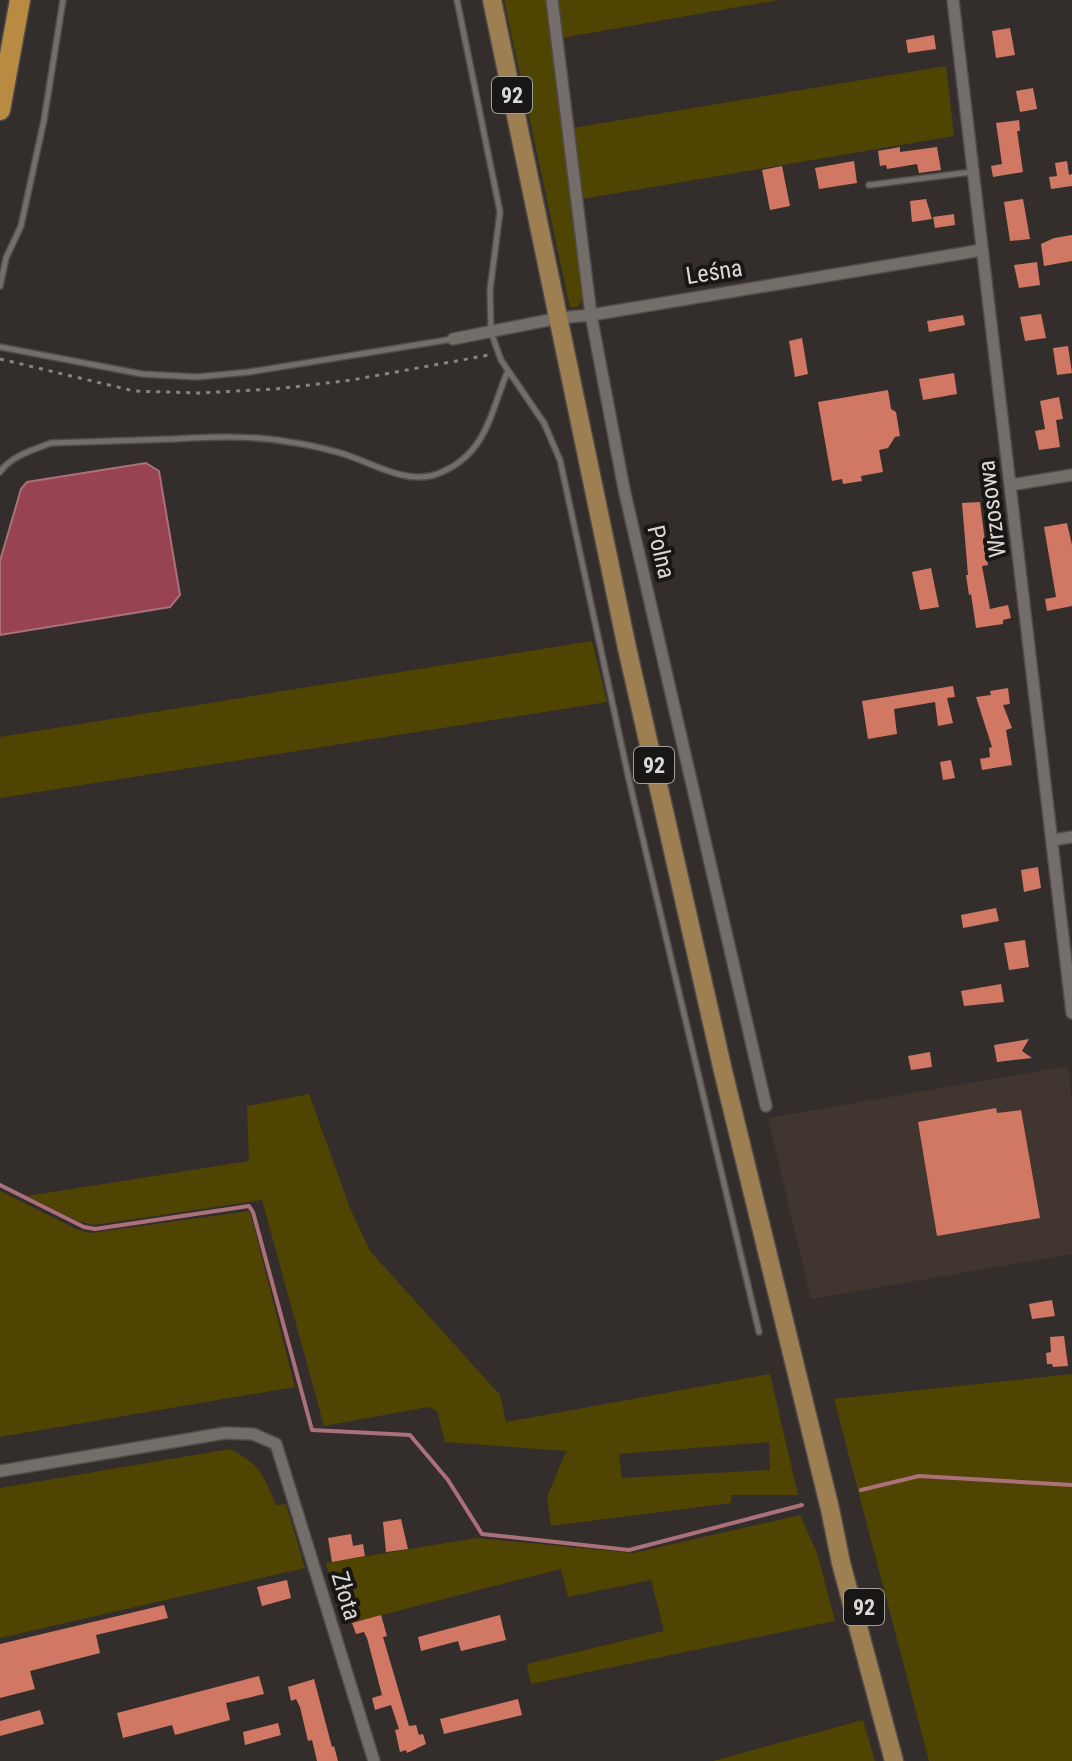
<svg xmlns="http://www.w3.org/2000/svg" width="1072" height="1761" font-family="'Roboto Condensed',sans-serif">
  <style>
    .built { fill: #40362f }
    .green { fill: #4f4402; fill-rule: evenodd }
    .water { fill: #984352; stroke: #ac707a; stroke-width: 2 }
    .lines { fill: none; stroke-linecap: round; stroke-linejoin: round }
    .stream { stroke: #ac707a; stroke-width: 4 }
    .building { fill: #d17865 }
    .service-casing { stroke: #514c4a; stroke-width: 8 }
    .minor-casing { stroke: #514c4a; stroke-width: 14 }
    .primary-casing { stroke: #514c4a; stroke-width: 21 }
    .motorway-casing { stroke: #514c4a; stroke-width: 23 }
    .path { stroke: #888482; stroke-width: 3; stroke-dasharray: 4 6; stroke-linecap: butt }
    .service { stroke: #736e6a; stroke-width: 5 }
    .minor { stroke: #736e6a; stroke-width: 11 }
    .primary { stroke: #9d7f52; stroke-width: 18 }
    .motorway { stroke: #b98b42; stroke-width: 20 }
    .labels { text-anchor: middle; stroke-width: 8; stroke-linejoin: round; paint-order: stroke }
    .shield { fill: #191715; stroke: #a19e9c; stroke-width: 2 }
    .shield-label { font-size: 22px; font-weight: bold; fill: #dbd8d6 }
    .street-label { font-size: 24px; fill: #dbd8d6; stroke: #191715 }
  </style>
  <rect width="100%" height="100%" fill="#332e2b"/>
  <polygon class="built" points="1068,1066 1072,1102 1072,1254 811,1299 768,1118"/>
  <g class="green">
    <polygon points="504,0 546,0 584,298 577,307 570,307"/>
    <polygon points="557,0 779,0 561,38"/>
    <polygon points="946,66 954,136 582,199 573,128"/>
    <polygon points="592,641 607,702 0,798 0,737"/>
    <path d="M309,1094L350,1208L370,1251L500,1395L506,1422L770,1374L798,1495H731V1503L551,1526L547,1497L566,1451L445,1442L437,1411L428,1407L324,1426L262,1200L94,1225L78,1221L27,1196L249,1161L247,1106ZM769,1442L770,1470L622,1478L619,1454Z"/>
    <polygon points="0,1191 76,1229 90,1233 250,1211 295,1387 0,1437"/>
    <polygon points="1072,1374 1072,1761 929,1761 834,1399"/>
    <path d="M230,1449C260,1464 264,1476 276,1505L286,1504L305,1568L0,1638V1488Z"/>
    <polygon points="800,1515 817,1553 835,1621 531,1684 527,1664 664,1631 651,1580 568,1597 561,1569 343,1625 326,1563 476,1538 634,1553"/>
    <polygon points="863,1720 875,1761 713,1761"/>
  </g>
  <polygon class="water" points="146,463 159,471 180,595 170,607 0,635 0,561 21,489 27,482"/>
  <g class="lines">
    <g class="stream">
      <polyline points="0,1185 84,1227 95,1229 249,1206 253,1212 312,1430 410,1435 448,1480 482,1534 629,1550 802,1505"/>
      <polyline points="861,1490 919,1476 1072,1485"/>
    </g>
  </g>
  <g class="building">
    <polygon points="1010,28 1015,55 996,58 992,31"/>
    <polygon points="934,35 936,49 908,53 906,40"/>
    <polygon points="1033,88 1037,109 1020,112 1016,91"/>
    <polygon points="1019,120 1020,131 1017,131 1023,172 993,177 991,166 1002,164 996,123"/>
    <polygon points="900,147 900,152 937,147 941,170 919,173 917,164 887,169 886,165 880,166 878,151"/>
    <polygon points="854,161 857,183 819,189 815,168"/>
    <polygon points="1067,161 1069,175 1072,174 1072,186 1051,189 1049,177 1057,176 1055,163"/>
    <polygon points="782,166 790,206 770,210 762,170"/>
    <polygon points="926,199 932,219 912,222 910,201"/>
    <polygon points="1023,199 1030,239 1010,241 1004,202"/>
    <polygon points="954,214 955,225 935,228 933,217"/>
    <polygon points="1072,235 1072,261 1044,266 1041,244 1054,238"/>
    <polygon points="1037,262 1040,285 1019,288 1014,265"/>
    <polygon points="1041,314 1046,338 1025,341 1020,317"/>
    <polygon points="963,315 965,325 929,332 927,321"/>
    <polygon points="802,338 808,374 795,377 789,341"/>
    <polygon points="1068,346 1072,373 1057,375 1053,348"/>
    <polygon points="954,373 957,394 923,400 919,379"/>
    <polygon points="888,390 891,409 896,412 900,436 895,437 888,448 879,450 883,472 861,476 862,481 843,484 842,479 832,481 818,402"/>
    <polygon points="1059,397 1063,419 1056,420 1060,447 1039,450 1035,431 1045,429 1040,401"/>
    <polygon points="980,502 988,565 982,566 990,609 1008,605 1011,618 1003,620 1003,624 976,628 971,594 969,595 966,575 968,575 962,503"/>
    <polygon points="1067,523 1072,545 1072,606 1047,611 1045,599 1056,597 1044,527"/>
    <polygon points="931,568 939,607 920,610 912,572"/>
    <polygon points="953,686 955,697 947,698 953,723 938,726 935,702 894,709 897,734 868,739 862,701"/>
    <polygon points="1008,688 1010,704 1003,705 1012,728 1006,730 1012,765 982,770 980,759 990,757 989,748 992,747 976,697 991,695 990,691"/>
    <polygon points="951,760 955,778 943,780 940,762"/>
    <polygon points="1038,867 1041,888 1024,892 1021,870"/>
    <polygon points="996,908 999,921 963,928 961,915"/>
    <polygon points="1025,940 1029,967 1009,970 1004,943"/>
    <polygon points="1001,984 1004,1002 964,1006 961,991"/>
    <polygon points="1029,1039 1022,1051 1032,1058 997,1062 994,1045"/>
    <polygon points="930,1052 932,1067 911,1070 908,1056"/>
    <polygon points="996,1108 997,1113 1021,1110 1040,1218 937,1236 918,1122"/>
    <polygon points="1052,1300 1055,1316 1032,1319 1029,1304"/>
    <polygon points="1064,1336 1068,1366 1053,1367 1052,1364 1047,1364 1046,1353 1051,1352 1050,1337"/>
    <polygon points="401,1519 408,1549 386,1552 383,1522"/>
    <polygon points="351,1534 353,1546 363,1544 365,1556 332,1562 328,1538"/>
    <polygon points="287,1580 291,1598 262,1606 257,1587"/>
    <polygon points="164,1605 168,1618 96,1635 100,1653 30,1671 35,1689 0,1698 0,1644"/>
    <polygon points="381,1615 387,1636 383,1637 409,1726 416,1725 419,1735 423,1734 426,1744 407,1753 406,1750 400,1752 395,1730 399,1729 391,1705 375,1710 372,1698 382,1695 367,1638 364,1632 356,1634 352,1623"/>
    <polygon points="500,1615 506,1640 461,1651 458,1641 421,1651 418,1637"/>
    <polygon points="259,1676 264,1694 226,1703 230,1720 175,1735 172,1725 123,1738 117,1713"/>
    <polygon points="314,1679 332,1747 334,1746 338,1761 317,1761 312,1740 308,1741 300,1707 296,1699 291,1701 288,1687"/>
    <polygon points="518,1699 522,1715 444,1734 440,1719"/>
    <polygon points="40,1710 44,1724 0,1736 0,1721"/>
    <polygon points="278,1723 281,1735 245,1745 243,1732"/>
  </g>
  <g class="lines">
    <g class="service-casing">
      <g id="service">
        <polyline points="457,0 500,212 490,290 491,332 501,360 544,423 560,460 629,780 759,1332"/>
        <polyline points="869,185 972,172"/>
        <polyline points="0,286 6,258 21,226 44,120 63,0"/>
        <polyline points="0,347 142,374 197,377 249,372 453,339"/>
        <path d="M0,472C11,456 33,450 51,443C92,442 132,440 173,439C212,437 251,435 289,442C305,444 322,448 337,452C368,460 405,486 437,474C486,456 490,414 507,373"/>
      </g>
    </g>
    <g class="minor-casing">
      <g id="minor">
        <polyline points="552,0 591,315 624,489 766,1106"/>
        <polyline points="953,0 1072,1013"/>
        <polyline points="453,339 559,318 591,315 982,250"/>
        <polyline points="1011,485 1072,475"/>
        <polyline points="1053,840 1072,837"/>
        <polyline points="0,1471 225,1433 253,1434 276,1444 374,1761"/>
      </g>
    </g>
    <g class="primary-casing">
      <polyline id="primary" points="492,0 627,648 723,1071 830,1509 841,1563 894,1761"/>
    </g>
    <g class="motorway-casing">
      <polyline id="motorway" points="0,110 20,0"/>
    </g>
    <polyline class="path" points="0,359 134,391 199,393 276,389 352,380 489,355"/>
    <use href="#service" class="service"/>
    <use href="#minor" class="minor"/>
    <use href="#primary" class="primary"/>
    <use href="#motorway" class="motorway"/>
  </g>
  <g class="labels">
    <g class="shield">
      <rect x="492" y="77" width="40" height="36" rx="6"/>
      <rect x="634" y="747" width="40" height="36" rx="6"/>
      <rect x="844" y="1589" width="40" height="36" rx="6"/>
    </g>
    <g class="shield-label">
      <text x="512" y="103">92</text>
      <text x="654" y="773">92</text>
      <text x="864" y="1615">92</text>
    </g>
    <g class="street-label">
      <text transform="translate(714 272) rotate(-9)" y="8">Leśna</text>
      <text transform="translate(992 509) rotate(-97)" y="8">Wrzosowa</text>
      <text transform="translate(661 552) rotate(77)" y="8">Polna</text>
      <text transform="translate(346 1596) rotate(73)" y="8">Złota</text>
    </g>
  </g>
</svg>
